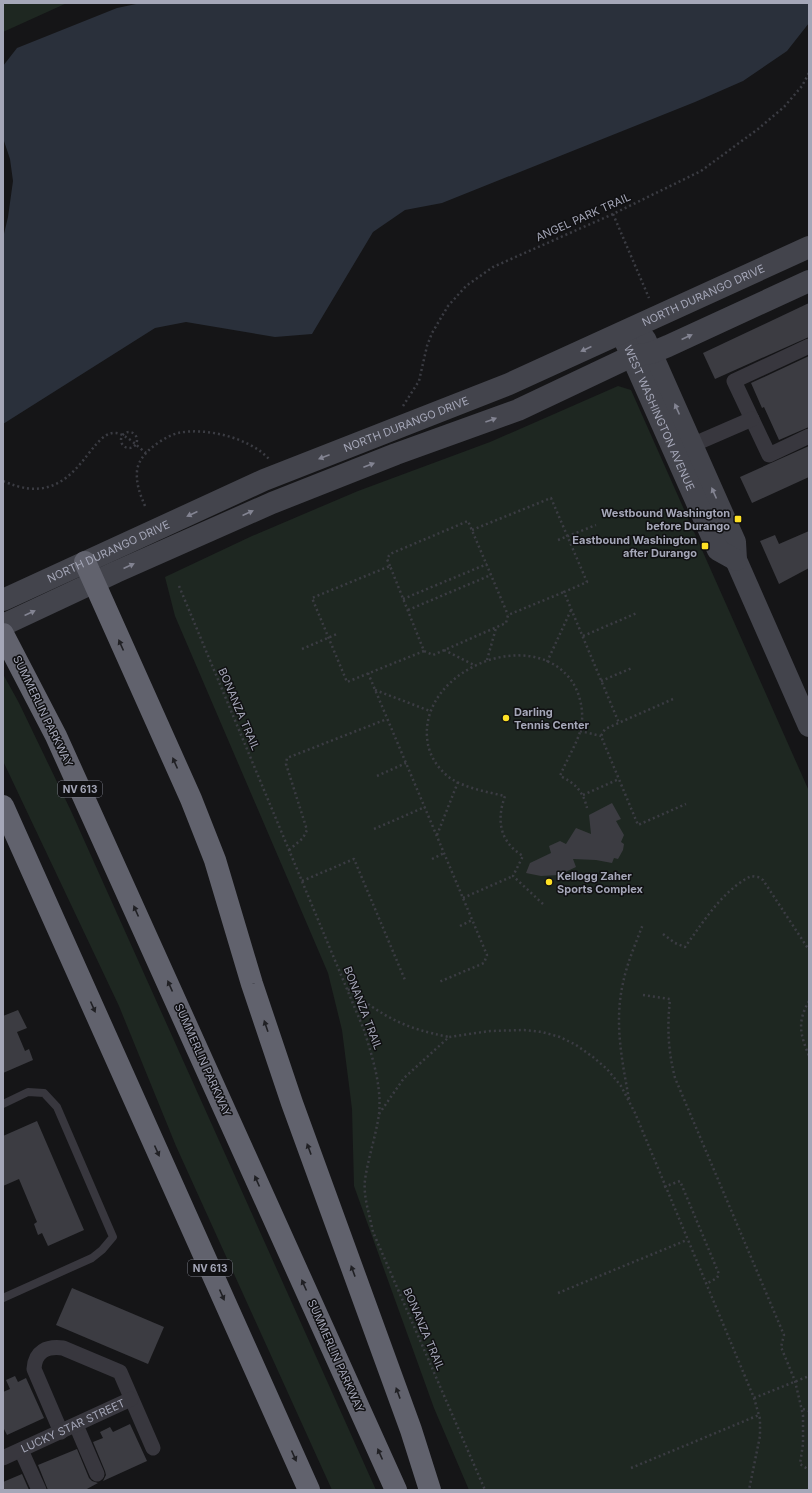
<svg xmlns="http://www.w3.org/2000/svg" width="812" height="1493" font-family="Inter,sans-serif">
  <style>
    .green { fill: #1e2721 }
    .water { fill: #2a303b }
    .building { fill: #3c3c42 }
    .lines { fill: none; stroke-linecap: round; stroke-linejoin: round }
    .path { stroke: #3b3c43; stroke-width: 2.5; stroke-dasharray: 2 3; stroke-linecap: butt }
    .lane { stroke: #38373e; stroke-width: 8 }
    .street { stroke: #38373e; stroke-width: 15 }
    .secondary { stroke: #43444c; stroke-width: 22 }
    .highway { stroke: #61626d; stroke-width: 22 }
    .oneway { fill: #838492 }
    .oneway2 { fill: #202024 }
    .poi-dot { fill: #fee125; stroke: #101012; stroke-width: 1.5 }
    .labels { text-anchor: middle; stroke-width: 3; stroke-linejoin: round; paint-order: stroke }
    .shield { fill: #101012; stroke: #787a86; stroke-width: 1 }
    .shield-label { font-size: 10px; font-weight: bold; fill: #a5a7b8 }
    .street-label { font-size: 11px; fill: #a5a7b8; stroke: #101012 }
    .poi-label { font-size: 11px; font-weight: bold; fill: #a5a7b8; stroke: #101012; text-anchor: end }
  </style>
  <rect width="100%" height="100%" fill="#151517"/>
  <g class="green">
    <polygon points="3,3 67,3 3,32"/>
    <polygon points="618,386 631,390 809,791 809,1490 469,1490 434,1408 354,1186 352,1109 342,1030 328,973 175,616 165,577 252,536 358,491 490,442"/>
    <polygon points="3,674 19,703 71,811 376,1490 332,1490 176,1146 119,1006 3,761"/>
  </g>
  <polygon class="water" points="141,3 809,3 809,23 787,51 743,81 695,102 442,203 405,210 373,232 312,334 275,337 186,322 155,328 3,424 3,238 8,217 13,181 10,159 3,138 3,66 17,48 117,8"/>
  <g class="building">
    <polygon points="809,303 809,337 715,379 703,353"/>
    <polygon points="809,356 809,427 779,440 764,407 762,408 751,383"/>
    <polygon points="809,446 809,477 752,503 740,477"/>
    <polygon points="809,531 809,568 779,584 760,541 775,535 779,544"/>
    <polygon points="612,803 621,819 616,821 624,835 621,842 624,844 623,850 618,859 614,858 612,863 596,860 573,859 576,867 559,875 541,876 526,873 530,863 551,853 549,846 560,841 566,844 576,828 591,834 589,815"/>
    <polygon points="18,1010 27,1028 17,1032 25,1051 29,1049 33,1060 3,1073 3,1016"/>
    <polygon points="37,1121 84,1230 48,1246 42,1233 38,1235 34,1224 37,1222 19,1179 3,1186 3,1136"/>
    <polygon points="72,1288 164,1327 148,1364 56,1325"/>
    <polygon points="15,1376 18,1382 26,1378 44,1418 7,1435 3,1427 3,1392 10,1389 6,1380"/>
    <polygon points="130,1424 147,1461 103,1481 106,1475 105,1471 93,1442 103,1438 100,1432 110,1427 113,1432"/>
    <polygon points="77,1449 89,1478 92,1481 98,1483 85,1490 48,1490 38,1465"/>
    <polygon points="22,1474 29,1490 3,1490 3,1482"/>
  </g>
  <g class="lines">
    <g class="path">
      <polyline points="613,214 649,298"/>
      <polyline points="403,406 419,381 427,346 432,333 448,306 466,286 493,267 613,214 701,171 758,129 784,107 802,86 809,73"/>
      <circle cx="129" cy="440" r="8"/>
      <path d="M3,481C77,514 87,430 116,433C126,434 138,447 146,453"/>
      <path d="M145,506C140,494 136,484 137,471C138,462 143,456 149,450C157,443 167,436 178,433C206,427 250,438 269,459"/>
      <polyline points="472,530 551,498 587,582 564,592 619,723"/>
      <polyline points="558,540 596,525"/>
      <polyline points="390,566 387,559 390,554 468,521 508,615"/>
      <path d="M179,586L364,1030C372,1056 382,1086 379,1114C376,1136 368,1158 365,1180C363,1197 370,1216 373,1232L485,1490"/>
      <polyline points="403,599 487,564"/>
      <polyline points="408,610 491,575"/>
      <polyline points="583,636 637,613"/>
      <polyline points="302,649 337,634"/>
      <polyline points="444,650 474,665"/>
      <polyline points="424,651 347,682 312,598 390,566 424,651 433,655 506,623 508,615 564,592"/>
      <polyline points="487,660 496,628"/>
      <polyline points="547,662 571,610"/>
      <polyline points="368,673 487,955 484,963 439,982"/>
      <polyline points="601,681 632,668"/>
      <polyline points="375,690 430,711"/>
      <polyline points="673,699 605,729 601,736 638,825 686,804"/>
      <polyline points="580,731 601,736"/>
      <polyline points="377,776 406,763"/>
      <polyline points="583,795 619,779"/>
      <polyline points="374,829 425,807"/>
      <polyline points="437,835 458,782"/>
      <polyline points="289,850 303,838 307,830 286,764 287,758 387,719"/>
      <polyline points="432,859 444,853"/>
      <polyline points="302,881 354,859 405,980"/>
      <polyline points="463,898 513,876"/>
      <path d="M543,904L513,876L523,856C500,842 496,821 505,796C487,792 465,788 450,778C437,768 428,754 427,737C422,670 530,625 571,680C581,694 585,715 580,732C575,747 566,761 560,776C575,783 583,791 587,808"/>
      <polyline points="460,926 472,920"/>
      <path d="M663,934L675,943L685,947C704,921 722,891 751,876L758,877L763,880L809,950"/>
      <path d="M348,989C384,1017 403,1028 449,1037"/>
      <path d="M643,995L670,999C667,1028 668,1050 675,1078L784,1335L781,1347L795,1381L803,1415V1444L800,1464L809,1470"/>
      <path d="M809,1001C797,1022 800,1034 809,1056"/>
      <path d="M629,1099C622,1061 614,1022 623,983C627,963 636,943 643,924"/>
      <polyline points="379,1114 404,1078 449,1037 490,1031 524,1030 542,1032 560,1037 576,1045 593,1057 607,1069 621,1086 635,1113 754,1398 760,1419 760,1436 749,1490"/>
      <polyline points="664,1187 680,1181 719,1274 717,1278 706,1284"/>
      <polyline points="558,1293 687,1240"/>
      <polyline points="754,1398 809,1376"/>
      <polyline points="803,1409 809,1411"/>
      <polyline points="631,1468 759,1415"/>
    </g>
    <polyline class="lane" points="3,1104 28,1092 44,1093 57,1107 113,1237 102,1250 92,1258 3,1298"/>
    <g class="street">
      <polyline points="809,346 734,381 769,455 809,436"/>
      <polyline points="692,445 752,419"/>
      <polyline points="76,1425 97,1474"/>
      <path d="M61,1432L34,1369C35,1351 47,1346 63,1348L120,1372L153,1448"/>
      <polyline points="21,1450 39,1490"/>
      <path id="s1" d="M3,1458L131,1399"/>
    </g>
    <g class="secondary">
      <polyline points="645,339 735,542 736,560 809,726"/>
      <path id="s2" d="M626,343L718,550L736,560"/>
      <path id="s3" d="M3,600L264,480L509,384L809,247"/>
      <polyline points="3,625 116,572 272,503 396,454 518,410 632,356 651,353 668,346 809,281"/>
    </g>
    <g class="highway">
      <polyline points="85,562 191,799 215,860 252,984 292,1103 411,1430 430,1490"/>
      <polyline points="3,634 56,736 396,1490"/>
      <polyline points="3,806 309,1490"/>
    </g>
  </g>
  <defs><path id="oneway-solid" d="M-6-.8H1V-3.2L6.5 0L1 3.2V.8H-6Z"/></defs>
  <g class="oneway">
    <use href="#oneway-solid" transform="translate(687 337) rotate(-25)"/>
    <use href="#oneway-solid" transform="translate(586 349) rotate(155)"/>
    <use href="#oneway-solid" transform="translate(677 409) rotate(-114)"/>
    <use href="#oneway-solid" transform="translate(491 420) rotate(-20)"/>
    <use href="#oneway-solid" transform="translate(324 457) rotate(159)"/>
    <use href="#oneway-solid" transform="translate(369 465) rotate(-21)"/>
    <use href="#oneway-solid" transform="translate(714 493) rotate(-114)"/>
    <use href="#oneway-solid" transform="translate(248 513) rotate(-24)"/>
    <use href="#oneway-solid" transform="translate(192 514) rotate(155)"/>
    <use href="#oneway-solid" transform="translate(129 566) rotate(-24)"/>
    <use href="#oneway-solid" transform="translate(30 613) rotate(-25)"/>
  </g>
  <g class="oneway2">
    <use href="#oneway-solid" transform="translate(121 645) rotate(-114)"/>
    <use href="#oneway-solid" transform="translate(175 763) rotate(-114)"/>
    <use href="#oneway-solid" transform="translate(136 911) rotate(-114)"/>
    <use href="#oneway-solid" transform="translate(170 986) rotate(-114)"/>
    <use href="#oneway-solid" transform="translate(93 1007) rotate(66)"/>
    <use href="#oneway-solid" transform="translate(266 1026) rotate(-109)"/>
    <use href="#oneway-solid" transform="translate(309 1149) rotate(-110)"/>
    <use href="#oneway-solid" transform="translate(157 1151) rotate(66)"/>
    <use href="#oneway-solid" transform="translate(257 1181) rotate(-114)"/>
    <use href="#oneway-solid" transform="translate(353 1271) rotate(-110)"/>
    <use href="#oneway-solid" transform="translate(304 1285) rotate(-114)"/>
    <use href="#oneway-solid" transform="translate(222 1295) rotate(66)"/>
    <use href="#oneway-solid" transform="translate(398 1393) rotate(-110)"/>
    <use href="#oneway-solid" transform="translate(380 1454) rotate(-114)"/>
    <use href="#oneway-solid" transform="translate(294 1456) rotate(66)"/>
  </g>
  <g class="poi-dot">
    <rect x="734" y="515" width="8" height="8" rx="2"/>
    <rect x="701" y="542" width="8" height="8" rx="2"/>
    <circle cx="506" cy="718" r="4"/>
    <circle cx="549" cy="882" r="4"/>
  </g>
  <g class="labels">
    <g class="shield">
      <rect x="58" y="781" width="44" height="16" rx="3"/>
      <rect x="188" y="1260" width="44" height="16" rx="3"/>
    </g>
    <g class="shield-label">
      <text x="80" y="793">NV 613</text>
      <text x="210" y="1272">NV 613</text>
    </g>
    <g class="street-label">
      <text transform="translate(583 217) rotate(-24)" y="4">ANGEL PARK TRAIL</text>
      <text dy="4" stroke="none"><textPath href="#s3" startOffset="764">NORTH DURANGO DRIVE</textPath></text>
      <text dy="4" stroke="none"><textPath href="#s2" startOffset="82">WEST WASHINGTON AVENUE</textPath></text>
      <text dy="4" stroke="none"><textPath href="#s3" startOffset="440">NORTH DURANGO DRIVE</textPath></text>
      <text dy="4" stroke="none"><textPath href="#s3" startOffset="116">NORTH DURANGO DRIVE</textPath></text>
      <text transform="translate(239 709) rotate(67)" y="4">BONANZA TRAIL</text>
      <text transform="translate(43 711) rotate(64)" y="4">SUMMERLIN PARKWAY</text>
      <text transform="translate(363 1008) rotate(69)" y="4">BONANZA TRAIL</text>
      <text transform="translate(203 1060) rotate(66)" y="4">SUMMERLIN PARKWAY</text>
      <text transform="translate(424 1329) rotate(67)" y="4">BONANZA TRAIL</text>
      <text transform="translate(336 1356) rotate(66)" y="4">SUMMERLIN PARKWAY</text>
      <text dy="4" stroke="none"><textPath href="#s1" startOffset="77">LUCKY STAR STREET</textPath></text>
    </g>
    <g class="poi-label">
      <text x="730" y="517">Westbound Washington<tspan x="730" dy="13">before Durango</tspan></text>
      <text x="697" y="544">Eastbound Washington<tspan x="697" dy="13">after Durango</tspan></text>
      <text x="514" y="716" text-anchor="start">Darling<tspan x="514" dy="13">Tennis Center</tspan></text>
      <text x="557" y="880" text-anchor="start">Kellogg Zaher<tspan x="557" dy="13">Sports Complex</tspan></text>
    </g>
  </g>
  <rect width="812" height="1493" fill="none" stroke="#a5a7b8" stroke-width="8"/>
</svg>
